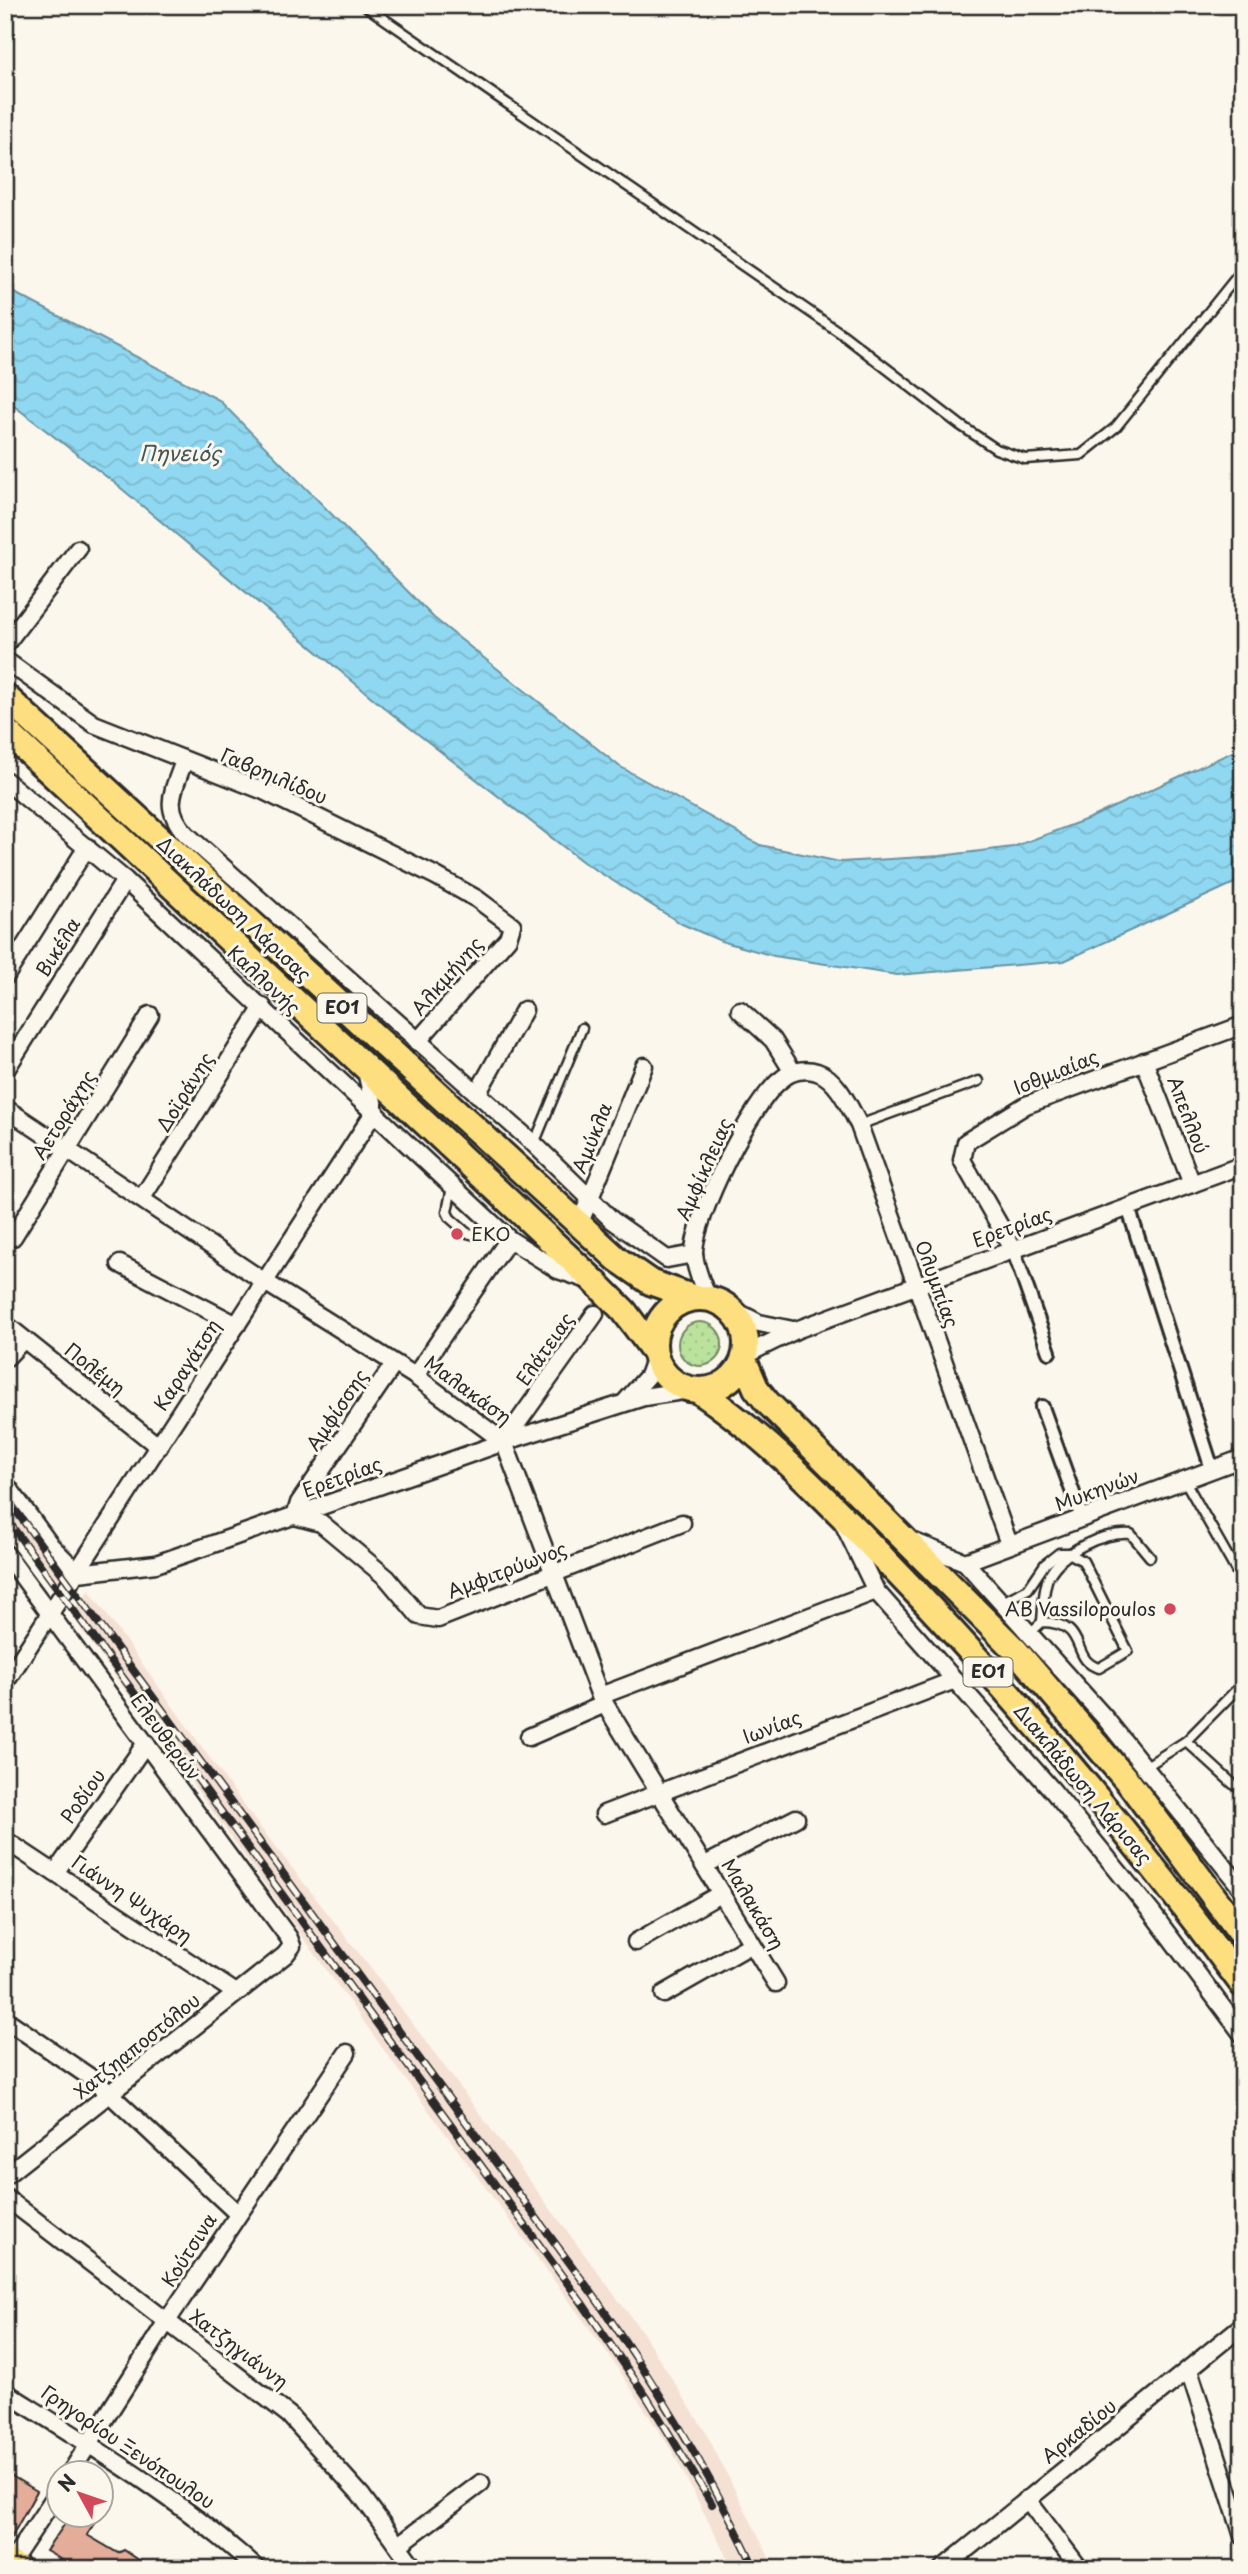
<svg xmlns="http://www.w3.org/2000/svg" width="1248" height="2574" font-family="'Playpen Sans',sans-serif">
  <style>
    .built { fill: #f4e1d3 }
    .grass { fill: url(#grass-dots); stroke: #738664; stroke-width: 2 }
    .water { fill: url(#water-waves); stroke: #6893a2; stroke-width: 2 }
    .building { fill: #e4ad9a; stroke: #2b2b2b; stroke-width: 2 }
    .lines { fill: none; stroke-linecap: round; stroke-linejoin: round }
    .service-casing { stroke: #2b2b2b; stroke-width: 13 }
    .pedestrian-casing { stroke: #2b2b2b; stroke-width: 18 }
    .minor-casing { stroke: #2b2b2b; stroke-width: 21 }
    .primary-casing { stroke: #2b2b2b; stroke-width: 30 }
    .service { stroke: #fbf7ec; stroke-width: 8 }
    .pedestrian { stroke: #fbf7ec; stroke-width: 12 }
    .minor { stroke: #fbf7ec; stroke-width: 16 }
    .primary { stroke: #fedf80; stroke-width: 24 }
    .rail-casing { stroke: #2b2b2b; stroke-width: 8 }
    .rail { stroke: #fbf7ec; stroke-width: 5; stroke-dasharray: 16; stroke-linecap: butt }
    .poi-dot { fill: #d1495b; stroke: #fbf7ec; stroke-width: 2.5 }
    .labels { text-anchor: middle; stroke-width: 6; stroke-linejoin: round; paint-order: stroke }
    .shield { fill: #fbf7ec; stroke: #696865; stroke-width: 2 }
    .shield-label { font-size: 18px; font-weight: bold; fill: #2b2b2b }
    .street-label { font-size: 19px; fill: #2b2b2b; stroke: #fbf7ec }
    .poi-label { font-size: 19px; fill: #2b2b2b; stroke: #fbf7ec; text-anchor: start }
    .water-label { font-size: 21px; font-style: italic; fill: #44565c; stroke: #fbf7ec }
  </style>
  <defs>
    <pattern id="grass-dots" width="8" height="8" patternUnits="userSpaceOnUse" patternTransform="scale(1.75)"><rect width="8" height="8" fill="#bbe29d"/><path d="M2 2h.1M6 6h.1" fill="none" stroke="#a1c287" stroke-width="1.8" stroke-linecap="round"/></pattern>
    <pattern id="water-waves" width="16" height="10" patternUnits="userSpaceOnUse" patternTransform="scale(1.75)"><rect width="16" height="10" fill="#90d8f1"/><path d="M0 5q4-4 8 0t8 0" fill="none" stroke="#7cbacf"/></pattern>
  </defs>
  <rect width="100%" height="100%" fill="#fbf7ec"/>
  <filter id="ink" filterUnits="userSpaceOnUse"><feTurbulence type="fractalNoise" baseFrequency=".0143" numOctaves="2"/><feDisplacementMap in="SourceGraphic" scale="14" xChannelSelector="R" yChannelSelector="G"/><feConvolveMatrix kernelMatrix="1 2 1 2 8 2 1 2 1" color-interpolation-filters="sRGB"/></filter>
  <g filter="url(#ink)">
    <g class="built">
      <polygon points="5,1474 73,1568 55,1592 5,1524"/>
      <polygon points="89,1590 256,1822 383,1984 643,2333 705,2431 775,2569 733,2569 672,2451 609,2355 392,2061 71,1615"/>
    </g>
    <circle class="grass" cx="700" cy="1344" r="22"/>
    <polygon class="water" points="5,288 219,400 434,618 619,766 760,845 840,862 940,856 1013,847 1090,818 1243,747 1243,879 1064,961 897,975 774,956 721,941 682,924 583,862 387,710 116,484 5,399"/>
    <g class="building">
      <polygon points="5,2472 37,2491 7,2545 5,2545"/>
      <polygon points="71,2515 83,2515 95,2523 87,2535 118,2553 124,2550 152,2569 78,2569 46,2551"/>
    </g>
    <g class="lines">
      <g class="service-casing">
        <g id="service">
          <polyline points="364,5 842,334 960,425 996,449 1025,459 1081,455 1116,427 1243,269"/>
          <polyline points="859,1125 979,1081"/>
          <polyline points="534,1144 582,1028"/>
          <polyline points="452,1187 447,1212 450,1218 467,1233 475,1235 495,1227"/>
          <polyline points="1185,1481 1243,1583"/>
          <path d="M1002,1602L1028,1589L1045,1564L1059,1553H1069L1083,1561L1128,1651L1099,1668C1069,1660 1090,1623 1042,1622L1030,1633"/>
          <path d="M1042,1622C1043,1609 1043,1591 1048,1578C1061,1551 1103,1532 1131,1534L1150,1557"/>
          <polyline points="1186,1741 1233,1784 1243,1788"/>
          <polyline points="1145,1767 1186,1741 1243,1683"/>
        </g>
      </g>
      <g class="pedestrian-casing">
        <g id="pedestrian">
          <polyline points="1128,1207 1212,1469"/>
          <polyline points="1013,1249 1049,1352"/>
          <polyline points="1042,1407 1082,1518"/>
        </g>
      </g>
      <g class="minor-casing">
        <g id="minor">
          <polyline points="5,645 78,549"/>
          <polyline points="5,660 94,724 264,791 436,876 477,899 512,925 508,938 417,1042"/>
          <path d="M184,761C173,792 162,807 186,834L534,1144L612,1220L667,1259L694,1254"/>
          <polyline points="5,780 125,880 509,1239 558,1270 585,1279"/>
          <polyline points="5,977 87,847"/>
          <polyline points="740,1010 773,1040 793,1072"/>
          <polyline points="1144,1061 1192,1184"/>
          <polyline points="5,1071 125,880"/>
          <polyline points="477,1094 524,1010"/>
          <polyline points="5,1108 265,1282 415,1376 504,1442 600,1696 776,1983"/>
          <polyline points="142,1198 263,1007"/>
          <polyline points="579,1225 644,1066"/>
          <polyline points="13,1237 150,1015"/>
          <polyline points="1013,1249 962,1160 966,1142 1026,1105 1243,1025"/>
          <polyline points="120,1264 237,1325"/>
          <path d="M708,1298C702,1284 695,1268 694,1253C694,1217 753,1099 782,1079C791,1071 805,1068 817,1072C837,1078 850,1108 859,1125L1009,1544"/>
          <polyline points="728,1307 759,1323 793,1330"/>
          <polyline points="5,1324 159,1447"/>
          <polyline points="745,1355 796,1330 1243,1165"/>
          <polyline points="5,1359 23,1340"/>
          <polyline points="394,1364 299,1503 295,1516 321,1523 387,1578 419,1616 438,1619 682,1523"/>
          <polyline points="415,1376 509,1239"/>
          <polyline points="626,1401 648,1376 655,1357"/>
          <polyline points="504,1442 595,1314"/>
          <polyline points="5,1483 51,1546 78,1573"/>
          <polyline points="843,1523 876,1591 1053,1791 1152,1913 1243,2035"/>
          <polyline points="912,1541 965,1562 1105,1718 1243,1890"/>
          <polyline points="5,1553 289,1938 292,1946 285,1955 5,2176"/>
          <polyline points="965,1562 1243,1458"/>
          <polyline points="78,1573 156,1564 504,1442 644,1397 689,1390"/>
          <polyline points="5,1683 375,1111 366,1071"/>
          <polyline points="600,1696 876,1591"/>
          <polyline points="529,1737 605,1704"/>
          <polyline points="604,1814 955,1680"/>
          <polyline points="5,1840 236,1993"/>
          <polyline points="705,1865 796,1818"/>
          <polyline points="55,1873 146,1743"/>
          <polyline points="636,1942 722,1893"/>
          <polyline points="664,1994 752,1944"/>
          <polyline points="5,2019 97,2082 238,2214"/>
          <polyline points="5,2197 289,2415 361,2495 415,2569"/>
          <polyline points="1189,2370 1243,2536"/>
          <path d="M5,2392C93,2447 181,2499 257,2569"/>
          <polyline points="71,2472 167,2321 347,2053"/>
          <polyline points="1027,2499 1080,2569"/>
          <polyline points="400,2544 481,2483"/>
          <polyline points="11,2563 60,2489"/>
          <polyline points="942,2569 1243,2325"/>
        </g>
      </g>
      <g class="primary-casing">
        <g id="primary">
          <polyline points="5,696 617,1259 650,1282 695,1298"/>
          <polyline points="5,730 594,1281 624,1311 653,1350"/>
          <circle cx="700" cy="1344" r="46"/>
          <polyline points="744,1360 756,1388 767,1402 1016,1651 1129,1783 1243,1936"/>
          <path d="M699,1391C767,1437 827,1500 884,1559C1013,1692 1132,1835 1243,1985"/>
          <polyline points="5,2560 19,2569"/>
        </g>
      </g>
      <use href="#service" class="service"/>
      <use href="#pedestrian" class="pedestrian"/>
      <use href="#minor" class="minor"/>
      <use href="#primary" class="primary"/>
      <g class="rail-casing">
        <g id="rail">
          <path d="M5,1496L594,2296C655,2383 710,2472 755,2569"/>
          <polyline points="5,1517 582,2303 648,2399 712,2504"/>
        </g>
      </g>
      <use href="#rail" class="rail"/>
    </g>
  </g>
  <g class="poi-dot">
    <circle cx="457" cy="1234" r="7"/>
    <circle cx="1170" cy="1609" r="7"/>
  </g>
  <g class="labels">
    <g class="shield">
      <rect x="317.5" y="993.5" width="49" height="29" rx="5"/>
      <rect x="963.5" y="1657.5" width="49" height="29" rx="5"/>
    </g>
    <g class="shield-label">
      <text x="342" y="1014">ΕΟ1</text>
      <text x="988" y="1678">ΕΟ1</text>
    </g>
    <g class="street-label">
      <text transform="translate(274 776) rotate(23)" y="7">Γαβρηιλίδου</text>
      <text transform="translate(234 909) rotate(43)" y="7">Διακλάδωση Λάρισας</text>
      <text transform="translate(58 947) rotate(-58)" y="7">Βικέλα</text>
      <text transform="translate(447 976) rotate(-49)" y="7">Αλκμήνης</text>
      <text transform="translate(264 980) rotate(43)" y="7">Καλλoνής</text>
      <text transform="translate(1056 1072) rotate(-22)" y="7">Ισθμιαίας</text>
      <text transform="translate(185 1092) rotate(-58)" y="7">Δοϊράνης</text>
      <text transform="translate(64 1115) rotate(-58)" y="7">Αετοράχης</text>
      <text transform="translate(1188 1115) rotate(69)" y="7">Απελλού</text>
      <text transform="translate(592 1138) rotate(-68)" y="7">Αμύκλα</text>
      <text transform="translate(704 1169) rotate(-66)" y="7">Αμφίκλειας</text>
      <text transform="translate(1012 1227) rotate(-20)" y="7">Ερετρίας</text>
      <text transform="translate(937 1284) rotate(70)" y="7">Ολυμπίας</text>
      <text transform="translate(545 1349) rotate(-55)" y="7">Ελάτειας</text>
      <text transform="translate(187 1365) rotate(-57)" y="7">Καραγάτση</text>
      <text transform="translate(95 1369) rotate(38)" y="7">Πολέμη</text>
      <text transform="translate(468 1390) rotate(36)" y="7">Μαλακάση</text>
      <text transform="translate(337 1410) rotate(-56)" y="7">Αμφίσσης</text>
      <text transform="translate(342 1477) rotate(-20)" y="7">Ερετρίας</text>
      <text transform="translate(1097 1490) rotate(-20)" y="7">Μυκηνών</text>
      <text transform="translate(507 1570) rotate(-21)" y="7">Αμφιτρύωνος</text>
      <text transform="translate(772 1727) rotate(-21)" y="7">Ιωνίας</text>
      <text transform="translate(166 1737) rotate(53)" y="7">Ελευθερών</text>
      <text transform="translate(1083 1784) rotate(50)" y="7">Διακλάδωση Λάρισας</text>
      <text transform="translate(83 1796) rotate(-55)" y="7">Ροδίου</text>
      <text transform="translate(132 1899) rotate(34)" y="7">Γιάννη Ψυχάρη</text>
      <text transform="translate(753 1904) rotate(59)" y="7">Μαλακάση</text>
      <text transform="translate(137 2046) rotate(-39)" y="7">Χατζηαποστόλου</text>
      <text transform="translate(189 2250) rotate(-57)" y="7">Κούτσινα</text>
      <text transform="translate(239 2349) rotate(37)" y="7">Χατζηγιάννη</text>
      <text transform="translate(1079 2431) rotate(-39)" y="7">Αρκαδίου</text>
      <text transform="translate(128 2447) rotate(34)" y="7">Γρηγορίου Ξενόπουλου</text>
    </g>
    <g class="poi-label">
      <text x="471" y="1241">EKO</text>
      <text x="1156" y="1616" text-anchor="end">AB Vassilopoulos</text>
    </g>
    <g class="water-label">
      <text x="180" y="461">Πηνειός</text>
    </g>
  </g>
  <rect width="1248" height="2574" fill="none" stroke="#fbf7ec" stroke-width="28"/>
  <rect x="14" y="14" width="1220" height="2546" fill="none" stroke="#2b2b2b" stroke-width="2.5" filter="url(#ink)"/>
  <g transform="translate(80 2494) rotate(310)"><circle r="33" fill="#fbf7ec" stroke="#a8a59f" stroke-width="2"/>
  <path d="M0-5L12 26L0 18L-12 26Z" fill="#d1495b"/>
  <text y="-10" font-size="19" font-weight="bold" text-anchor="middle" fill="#2b2b2b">N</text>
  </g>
</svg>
